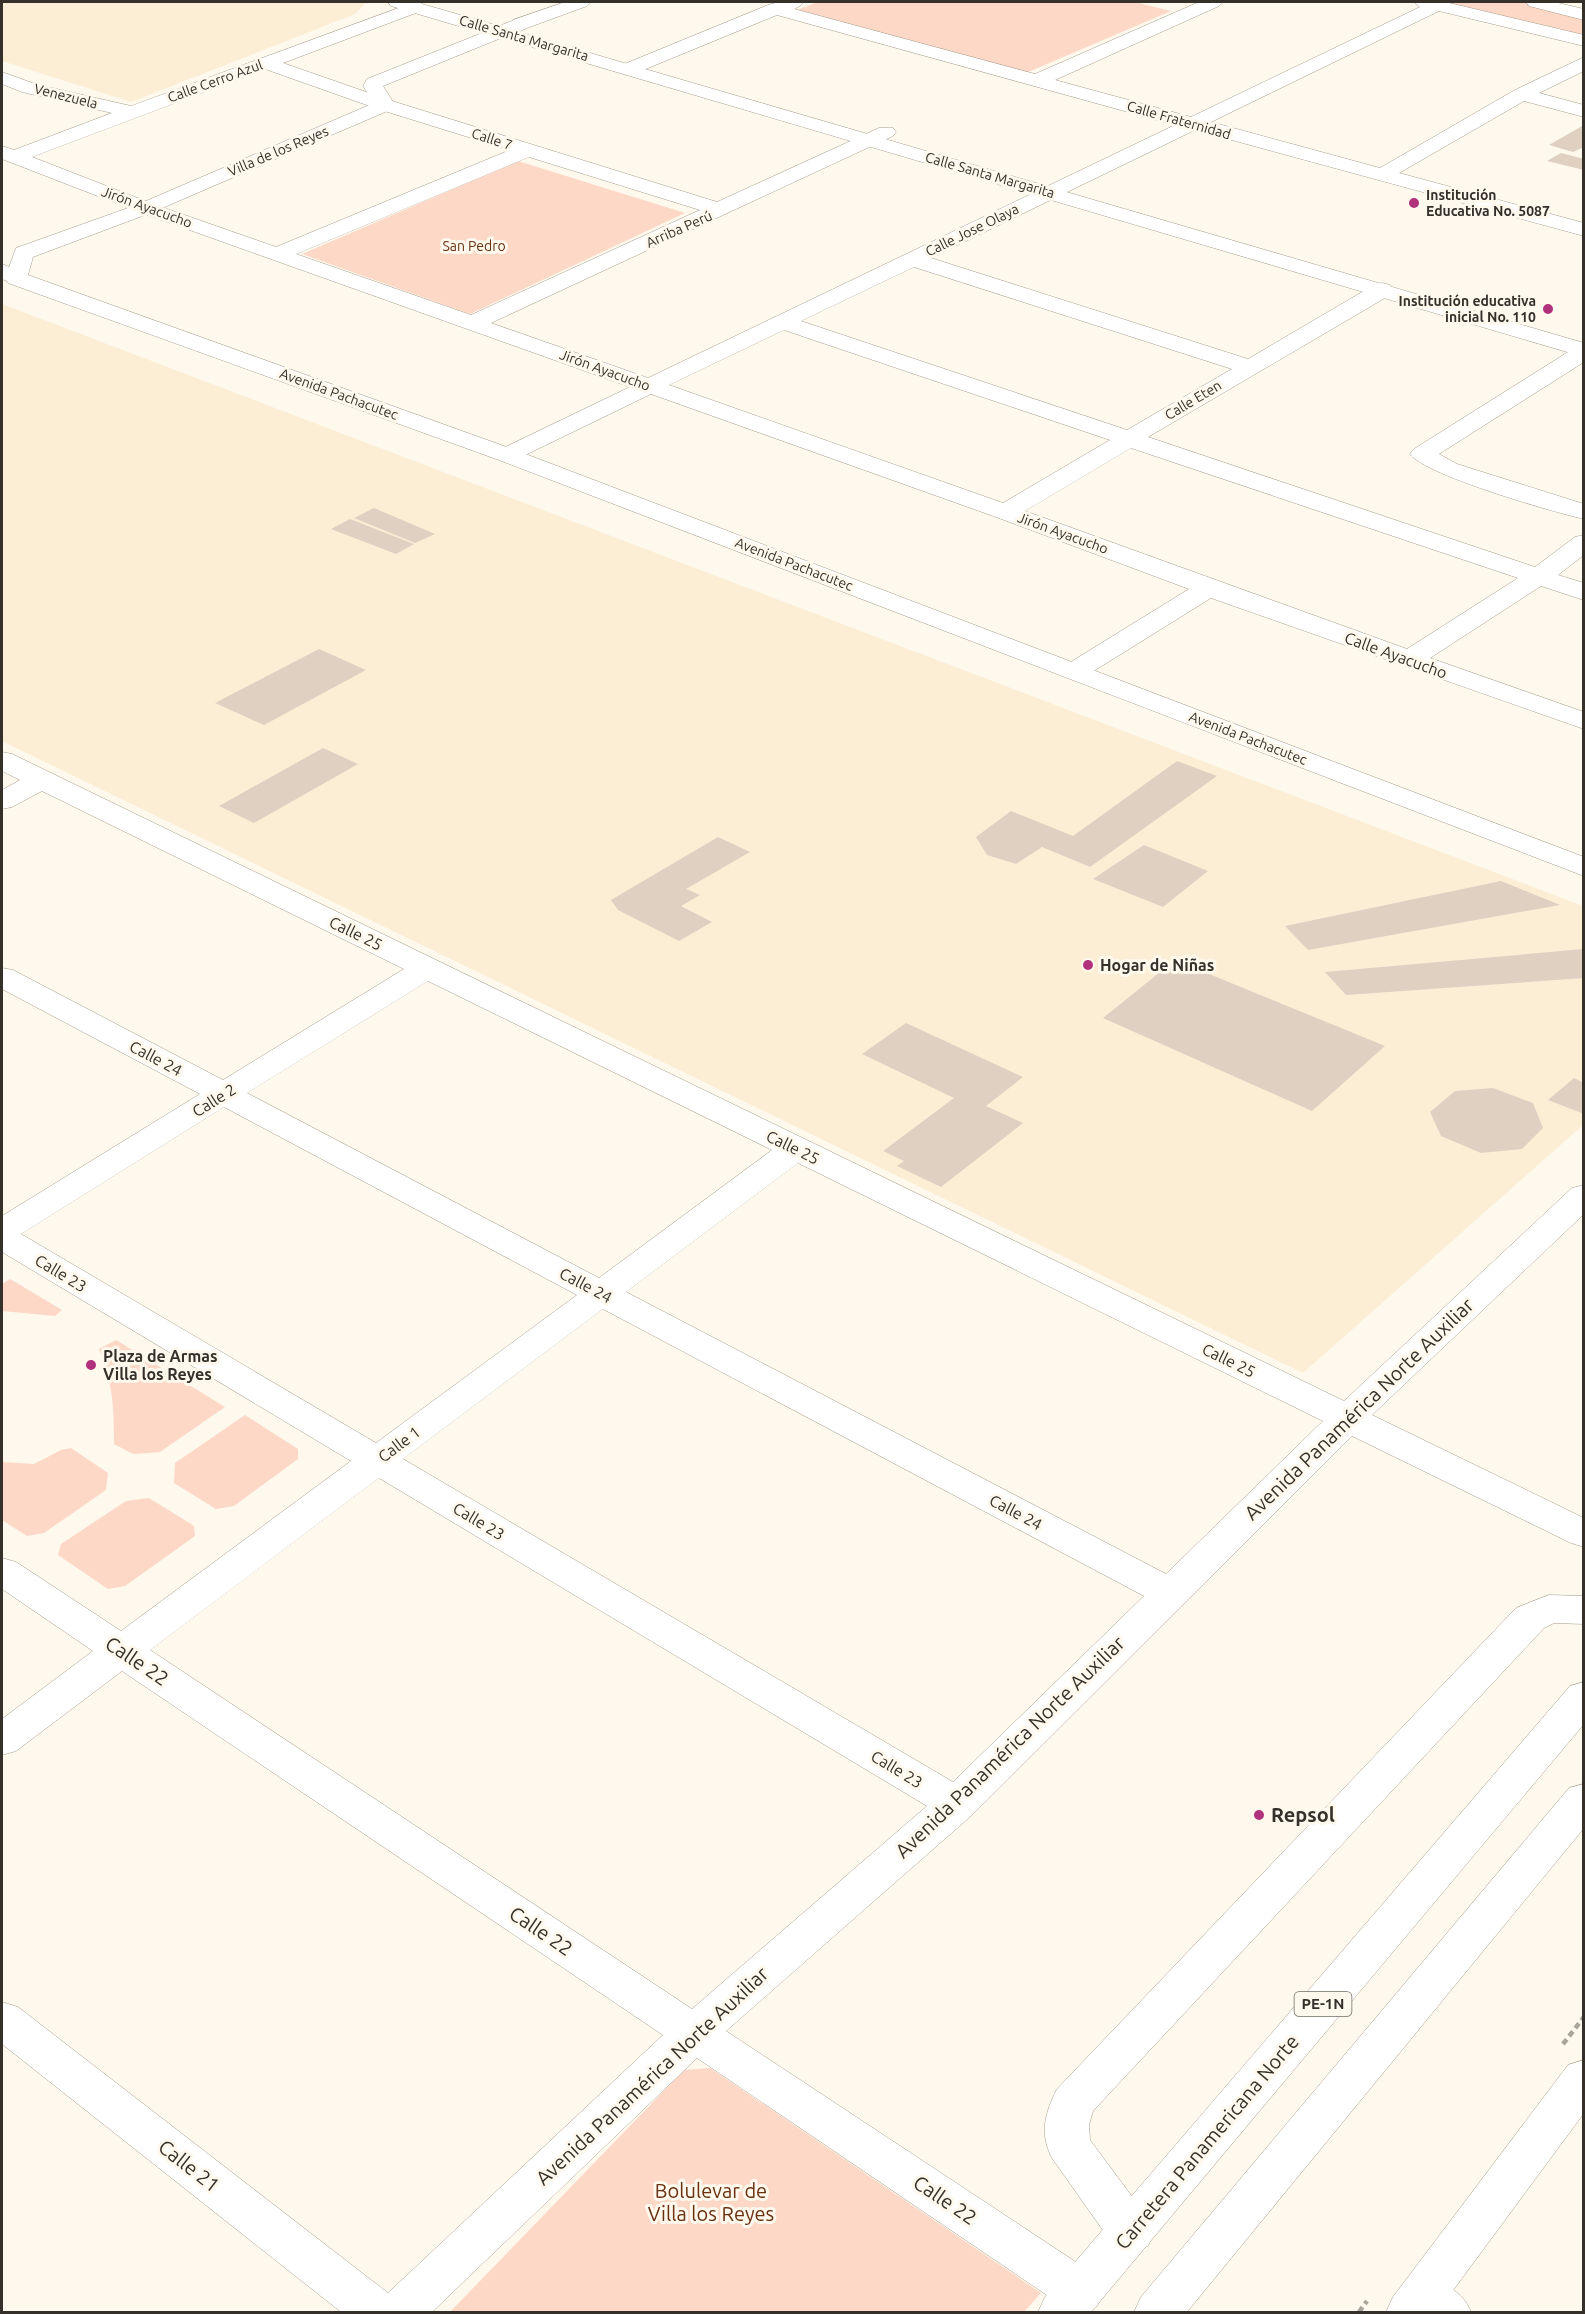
<svg xmlns="http://www.w3.org/2000/svg" width="1585" height="2314" font-family="Ubuntu,sans-serif">
  <style>
    .built { fill: #fceed5 }
    .green { fill: #fed8c7 }
    .building { fill: #dfd0c2 }
    .lines { fill: none; stroke-linecap: round; stroke-linejoin: round }
    .minor-casing { stroke: #a69e8d; stroke-width: 1 }
    .major-casing { stroke: #a69e8d; stroke-width: 1 }
    .highway-casing { stroke: #a69e8d; stroke-width: 1 }
    .path { stroke: #aba69c; stroke-width: 4.5; stroke-dasharray: 6 4; stroke-linecap: butt }
    .minor { fill: #fff; fill-rule: evenodd }
    .major { fill: #fff; fill-rule: evenodd }
    .highway { fill: #fff; fill-rule: evenodd }
    .poi-dot { fill: #b2317d; stroke: #fef8ed; stroke-width: 2 }
    .labels { text-anchor: middle; stroke-width: 6; stroke-linejoin: round; paint-order: stroke }
    .far-street-label { font-size: 14px; fill: #35312a; stroke: #fef8ed }
    .far-poi-label { font-size: 14px; font-weight: bold; fill: #35312a; stroke: #fef8ed; text-anchor: start }
    .far-park-label { font-size: 14px; fill: #693012; stroke: #fef8ed }
    .shield { fill: #fef8ed; stroke: #716d64; stroke-width: 1.5 }
    .shield-label { font-size: 15px; font-weight: bold; fill: #35312a }
    .street-label { font-size: 16px; fill: #35312a; stroke: #fef8ed }
    .poi-label { font-size: 16px; font-weight: bold; fill: #35312a; stroke: #fef8ed; text-anchor: start }
    .near-street-label { font-size: 20px; fill: #35312a; stroke: #fef8ed }
    .near-poi-label { font-size: 20px; font-weight: bold; fill: #35312a; stroke: #fef8ed; text-anchor: start }
    .near-park-label { font-size: 20px; fill: #693012; stroke: #fef8ed }
  </style>
  <rect width="100%" height="100%" fill="#fef8ed"/>
  <g class="built">
    <polygon points="2,2 366,2 355,14 131,102 2,61"/>
    <polygon points="2,304 1583,906 1583,1125 1303,1373 2,741"/>
  </g>
  <g class="green">
    <polygon points="818,2 1135,2 1171,11 1026,73 797,10"/>
    <polygon points="1430,2 1524,2 1583,19 1583,38"/>
    <polygon points="518,161 685,213 470,314 302,254"/>
    <polygon points="10,1279 62,1310 55,1316 2,1311 2,1284"/>
    <path d="M116,1340L225,1407L160,1452L133,1454L114,1444C114,1410 113,1381 99,1349Z"/>
    <polygon points="245,1415 298,1449 298,1459 234,1506 216,1509 174,1483 175,1463"/>
    <polygon points="71,1448 108,1473 106,1490 44,1533 27,1536 2,1520 2,1462 34,1464 61,1450"/>
    <polygon points="149,1498 194,1526 195,1536 125,1586 108,1589 58,1555 61,1544 126,1501"/>
    <polygon points="710,2068 1041,2293 1024,2312 450,2312 684,2070"/>
  </g>
  <g class="building">
    <polygon points="1584,125 1584,147 1573,152 1549,145"/>
    <polygon points="1561,153 1584,159 1584,170 1547,161"/>
    <polygon points="374,508 435,534 415,543 354,518"/>
    <polygon points="350,519 414,544 396,554 331,529"/>
    <polygon points="319,649 366,670 264,725 215,703"/>
    <polygon points="323,748 358,764 254,823 219,806"/>
    <polygon points="1177,761 1217,776 1090,867 1042,847 1016,864 987,855 976,837 1011,811 1073,836"/>
    <polygon points="718,837 750,852 686,889 700,895 681,906 712,922 679,941 618,910 611,900"/>
    <polygon points="1144,845 1208,871 1163,907 1093,879"/>
    <polygon points="1501,881 1560,905 1308,950 1285,926"/>
    <polygon points="1584,949 1584,978 1346,995 1325,972"/>
    <polygon points="1175,960 1385,1046 1312,1111 1103,1018"/>
    <polygon points="906,1023 1023,1077 986,1106 1023,1123 941,1187 897,1166 904,1161 883,1151 954,1098 862,1054"/>
    <polygon points="1574,1078 1584,1083 1584,1114 1548,1100"/>
    <polygon points="1493,1088 1533,1103 1543,1128 1522,1149 1481,1153 1441,1136 1430,1112 1455,1091"/>
  </g>
  <g class="lines">
    <g class="minor-casing">
      <g id="minor">
        <path d="M415,2L421,3L424,7L421,11L283,63L392,101L717,202L879,128H893L896,132L893,136L491,323L648,378L1175,125L777,15L636,73H622L619,69L622,65L768,5L779,2H803L800,6L794,9L1035,74L1199,2H1222L1219,6L1055,80L1191,117L1420,7L1414,2H1445L1584,35V46L1439,11L1211,122L1380,168L1515,90L1584,57V71L1539,93L1584,105V117L1524,101L1399,173L1584,223V236L1195,130L931,258L1248,359L1374,285L1382,283L1390,285L1393,290L1390,295L1148,437L1535,567L1575,537L1584,535V555L1558,575L1584,583V600L1541,586L1430,658L1584,712V729L1211,598L1084,677L1075,679L1066,677L1062,671L1066,665L1189,589L996,517L651,394L515,460L507,462L499,460L495,455L499,450L630,387L139,212L2,159V146L14,150L112,113L22,92L2,84V72L35,84L131,106ZM265,69L378,109L510,150L276,247L153,204L32,157ZM529,157L700,210L471,315L296,254ZM914,267L1232,369L1127,430L801,321ZM784,330L1110,440L1003,503L669,385ZM1131,448L1518,578L1407,649L1025,511Z"/>
        <polygon points="565,2 590,2 587,6 527,28 513,28 511,24 513,20"/>
        <polygon points="1526,2 1554,2 1584,9 1584,20 1529,6"/>
        <polygon points="2,264 24,273 27,278 24,283 16,285 2,279"/>
        <path d="M1584,345V362L1439,454L1457,464L1584,504V519C1553,512 1425,475 1410,454L1414,449L1576,347Z"/>
        <path d="M2,752L12,754L1344,1401L1572,1188L1584,1185V1214L1372,1415L1584,1518V1547L1571,1543L1352,1436L972,1815L726,2031L1097,2276L1104,2291L1097,2306L1080,2312L1063,2306L697,2058L432,2312H341L2,2044V2002L18,2007L388,2293L663,2035L122,1671L16,1751L2,1755V1719L93,1651L2,1589V1558L16,1562L121,1631L351,1461L2,1252V1216L200,1094L2,989V968L13,970L223,1080L404,969L42,791L12,807L2,809V790L20,780L2,771ZM428,981L772,1150L599,1278L247,1093ZM224,1107L577,1295L376,1443L21,1234ZM798,1163L1323,1421L1166,1574L626,1292ZM603,1309L1144,1596L953,1782L403,1459ZM379,1478L927,1806L692,2009L150,1650Z"/>
        <path d="M1549,1595L1584,1596V1624L1554,1623L1544,1628L1093,2111L1089,2125L1090,2140L1148,2218L1154,2232L1148,2246L1131,2252L1114,2246L1052,2158C1039,2133 1045,2113 1057,2089L1516,1608Z"/>
        <path d="M1422,2275C1443,2283 1463,2291 1471,2312L1405,2311L1398,2296L1405,2281Z"/>
      </g>
    </g>
    <g class="major-casing">
      <g id="major">
        <polygon points="388,2 415,2 499,26 520,18 527,20 529,24 527,28 518,32 1584,343 1584,357 501,38 383,86 395,105 392,109 153,212 33,257 28,275 515,450 1584,857 1584,876 499,460 8,283 5,278 16,248 139,204 374,103 363,86 367,79 482,33 391,6"/>
        <polygon points="1584,2060 1584,2113 1437,2312 1386,2312 1393,2297 1568,2065"/>
      </g>
    </g>
    <g class="highway-casing">
      <g id="highway">
        <polygon points="1584,1682 1584,1724 1091,2312 1038,2312 1045,2297 1570,1686"/>
        <polygon points="1584,1784 1584,1828 1187,2312 1134,2312 1141,2297 1569,1788"/>
      </g>
    </g>
    <g class="path">
      <polyline points="1563,2044 1584,2017"/>
      <polyline points="1359,2312 1367,2301"/>
    </g>
    <use href="#minor" class="minor"/>
    <use href="#major" class="major"/>
    <use href="#highway" class="highway"/>
  </g>
  <g class="poi-dot">
    <circle cx="1414" cy="203" r="6"/>
    <circle cx="1548" cy="309" r="6"/>
    <circle cx="1088" cy="965" r="6"/>
    <circle cx="91" cy="1365" r="6"/>
    <circle cx="1259" cy="1815" r="6"/>
  </g>
  <g class="labels">
    <g class="far-street-label">
      <text transform="translate(524 38) rotate(16)" y="5">Calle Santa Margarita</text>
      <text transform="translate(215 81) rotate(-20)" y="5">Calle Cerro Azul</text>
      <text transform="translate(66 96) rotate(14)" y="5">Venezuela</text>
      <text transform="translate(1179 120) rotate(16)" y="5">Calle Fraternidad</text>
      <text transform="translate(492 139) rotate(18)" y="5">Calle 7</text>
      <text transform="translate(278 151) rotate(-23)" y="5">Villa de los Reyes</text>
      <text transform="translate(990 175) rotate(16)" y="5">Calle Santa Margarita</text>
      <text transform="translate(147 207) rotate(20)" y="5">Jirón Ayacucho</text>
      <text transform="translate(679 229) rotate(-24)" y="5">Arriba Perú</text>
      <text transform="translate(972 230) rotate(-26)" y="5">Calle Jose Olaya</text>
      <text transform="translate(605 370) rotate(20)" y="5">Jirón Ayacucho</text>
      <text transform="translate(339 394) rotate(20)" y="5">Avenida Pachacutec</text>
      <text transform="translate(1193 400) rotate(-31)" y="5">Calle Eten</text>
      <text transform="translate(1063 533) rotate(20)" y="5">Jirón Ayacucho</text>
      <text transform="translate(794 564) rotate(21)" y="5">Avenida Pachacutec</text>
      <text transform="translate(1248 738) rotate(21)" y="5">Avenida Pachacutec</text>
    </g>
    <g class="far-poi-label">
      <text x="1426" y="200">Institución<tspan x="1426" dy="16">Educativa No. 5087</tspan></text>
      <text x="1536" y="306" text-anchor="end">Institución educativa<tspan x="1536" dy="16">inicial No. 110</tspan></text>
    </g>
    <g class="far-park-label">
      <text x="474" y="251">San Pedro</text>
    </g>
    <rect class="shield" x="1294.5" y="1992" width="57" height="24" rx="4.5"/>
    <g class="shield-label">
      <text x="1323" y="2009">PE-1N</text>
    </g>
    <g class="street-label">
      <text transform="translate(1396 655) rotate(20)" y="6">Calle Ayacucho</text>
      <text transform="translate(356 933) rotate(26)" y="6">Calle 25</text>
      <text transform="translate(156 1058) rotate(28)" y="6">Calle 24</text>
      <text transform="translate(214 1100) rotate(-32)" y="6">Calle 2</text>
      <text transform="translate(793 1147) rotate(26)" y="6">Calle 25</text>
      <text transform="translate(61 1273) rotate(31)" y="6">Calle 23</text>
      <text transform="translate(586 1285) rotate(28)" y="6">Calle 24</text>
      <text transform="translate(1229 1360) rotate(26)" y="6">Calle 25</text>
      <text transform="translate(399 1444) rotate(-37)" y="6">Calle 1</text>
      <text transform="translate(1016 1512) rotate(28)" y="6">Calle 24</text>
      <text transform="translate(479 1521) rotate(31)" y="6">Calle 23</text>
      <text transform="translate(897 1769) rotate(31)" y="6">Calle 23</text>
    </g>
    <g class="poi-label">
      <text x="1100" y="971">Hogar de Niñas</text>
      <text x="103" y="1362">Plaza de Armas<tspan x="103" dy="18">Villa los Reyes</tspan></text>
    </g>
    <g class="near-street-label">
      <text transform="translate(1359 1409) rotate(-44)" y="7">Avenida Panamérica Norte Auxiliar</text>
      <text transform="translate(137 1661) rotate(34)" y="7">Calle 22</text>
      <text transform="translate(1010 1747) rotate(-44)" y="7">Avenida Panamérica Norte Auxiliar</text>
      <text transform="translate(541 1931) rotate(34)" y="7">Calle 22</text>
      <text transform="translate(652 2076) rotate(-43)" y="7">Avenida Panamérica Norte Auxiliar</text>
      <text transform="translate(1207 2142) rotate(-50)" y="7">Carretera Panamericana Norte</text>
      <text transform="translate(189 2166) rotate(38)" y="7">Calle 21</text>
      <text transform="translate(945 2200) rotate(34)" y="7">Calle 22</text>
    </g>
    <g class="near-poi-label">
      <text x="1271" y="1822">Repsol</text>
    </g>
    <g class="near-park-label">
      <text x="711" y="2198">Bolulevar de<tspan x="711" dy="23">Villa los Reyes</tspan></text>
    </g>
  </g>
  <rect width="1585" height="2314" fill="none" stroke="#35312a" stroke-width="6"/>
</svg>
